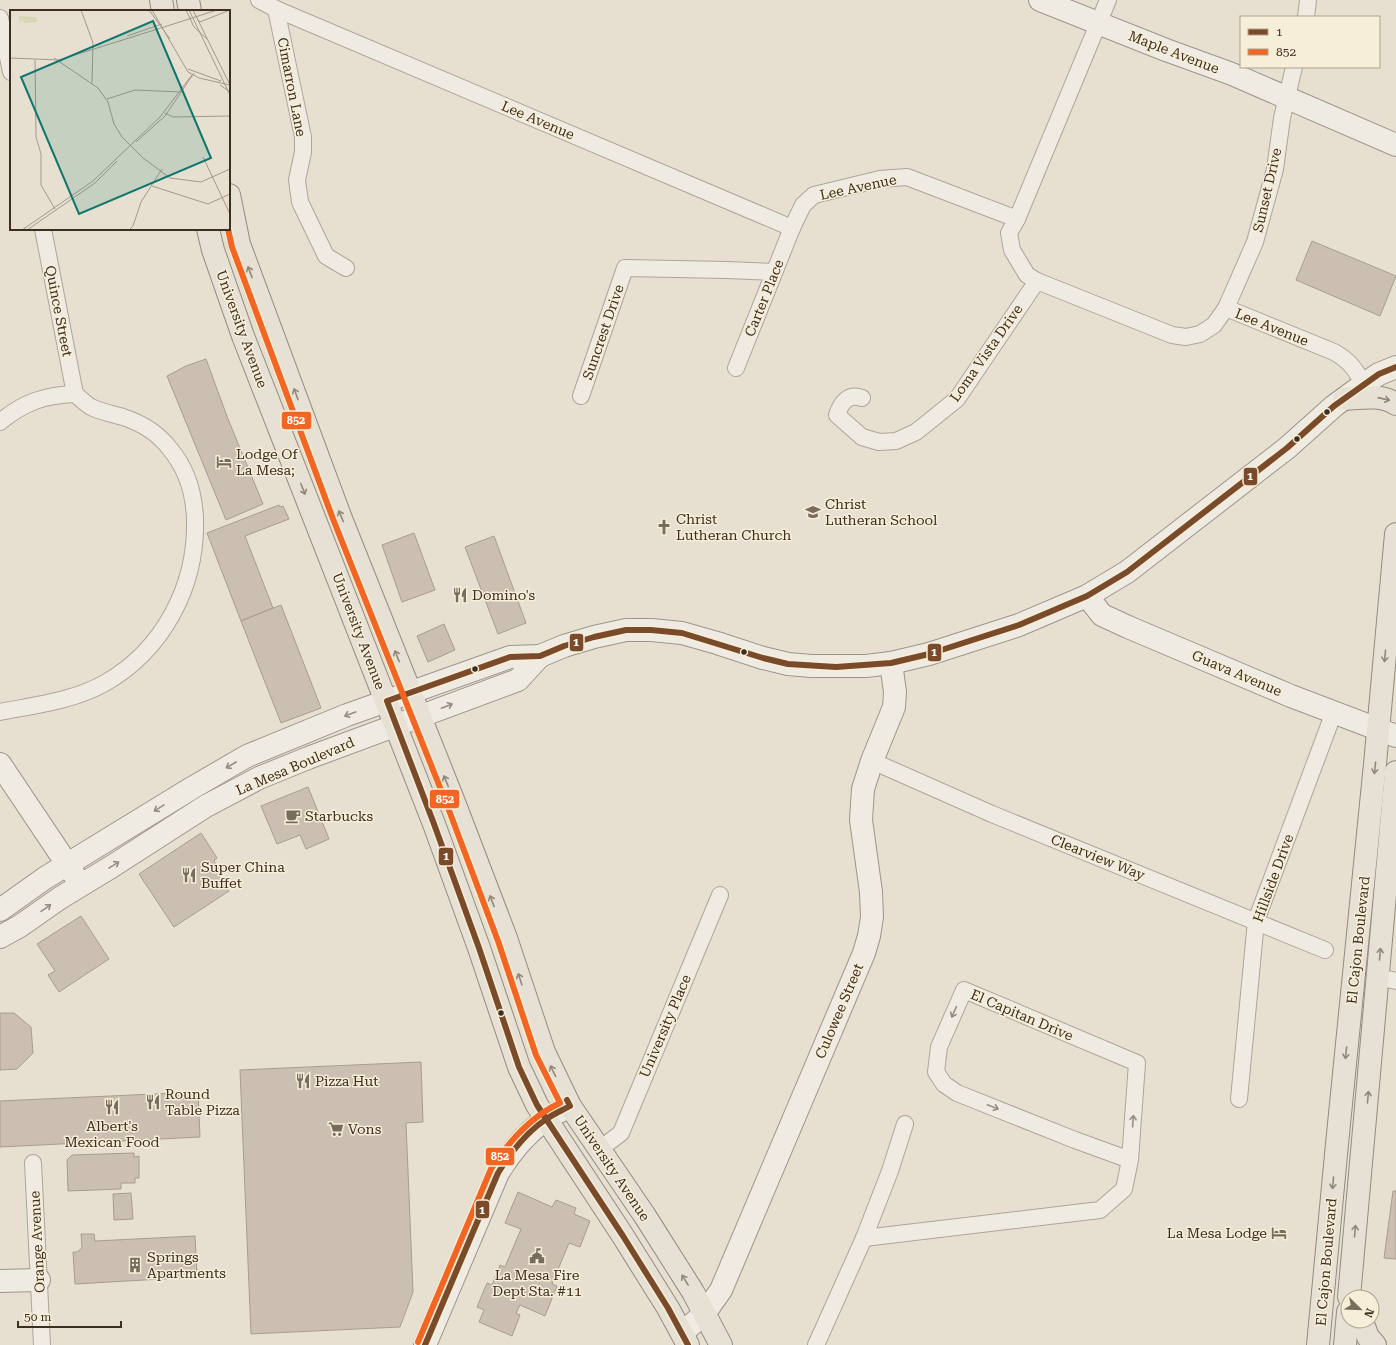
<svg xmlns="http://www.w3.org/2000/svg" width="1396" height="1345" font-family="'Roboto Serif',serif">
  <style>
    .building { fill: #cbbfb2; stroke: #a89c90 }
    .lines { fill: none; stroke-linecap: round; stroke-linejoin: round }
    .street-casing { stroke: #ada599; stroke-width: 18 }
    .secondary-casing { stroke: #9c958a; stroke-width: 24 }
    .primary-casing { stroke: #928b80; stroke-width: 24 }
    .street { stroke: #efebe3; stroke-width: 16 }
    .secondary { stroke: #efebe3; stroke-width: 22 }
    .primary { stroke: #e6e1d4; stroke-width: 22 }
    .bus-1-casing { stroke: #f7eed8; stroke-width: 9 }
    .bus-2-casing { stroke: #f7eed8; stroke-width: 9 }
    .bus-1 { stroke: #7a4b2a; stroke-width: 6 }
    .bus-2 { stroke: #f26522; stroke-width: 6 }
    .oneway { stroke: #92887a }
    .oneway2 { stroke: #968c82 }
    .bus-dot { fill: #3d2e20; stroke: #f7eed8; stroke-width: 1.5 }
    .labels { text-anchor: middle; stroke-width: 3; stroke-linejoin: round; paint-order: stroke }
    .street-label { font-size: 14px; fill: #3d2e20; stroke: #f7eed8 }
    .poi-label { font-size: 14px; fill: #3d2e20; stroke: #f7eed8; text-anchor: start }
    .inset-road { fill: none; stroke: #a3998a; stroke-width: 1 }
    .view { fill: #0f766e; fill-opacity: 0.15; stroke: #0f766e; stroke-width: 2 }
    .inset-edge { fill: none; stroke: #3d2e20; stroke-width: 2 }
    .line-badge { stroke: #f7eed8; stroke-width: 1.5 }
    .badge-label { font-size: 11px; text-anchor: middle; font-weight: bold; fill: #fff }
  </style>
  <rect width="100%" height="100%" fill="#e7e0d1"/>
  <g class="building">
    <polygon points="1312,241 1396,276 1380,316 1296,280"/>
    <polygon points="206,359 228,419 263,504 226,520 167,376 186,366"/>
    <polygon points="279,505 280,507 283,506 289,519 245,536 273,608 241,621 207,533"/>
    <polygon points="414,533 435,590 402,602 382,545"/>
    <polygon points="494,536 526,623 498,634 465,547"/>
    <polygon points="281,605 321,708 281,723 241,621"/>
    <polygon points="444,624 455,650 428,662 417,636"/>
    <polygon points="308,787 329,839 306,849 300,835 277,844 261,806"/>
    <polygon points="201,833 217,858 214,861 220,871 217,873 229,891 174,927 139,874"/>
    <polygon points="81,916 109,959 59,992 48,975 55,971 37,944"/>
    <polygon points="0,1013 14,1013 31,1027 33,1053 17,1069 0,1070"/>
    <polygon points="421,1062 423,1122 406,1123 413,1292 400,1327 251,1334 240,1070"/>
    <polygon points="198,1092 200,1137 0,1147 0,1101"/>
    <polygon points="134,1153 134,1157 139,1156 139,1178 135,1178 135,1183 121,1183 121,1189 68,1191 67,1160 72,1155"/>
    <polygon points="1393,1191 1396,1191 1396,1259 1384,1258"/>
    <polygon points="518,1192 552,1207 556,1200 576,1208 574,1214 590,1221 580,1247 569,1243 552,1284 557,1286 545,1316 520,1305 516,1313 520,1315 512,1336 479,1322 484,1310 477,1307 487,1283 492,1285 500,1265 505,1267 521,1229 505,1223"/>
    <polygon points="131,1193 133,1219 114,1220 113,1194"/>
    <polygon points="81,1234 94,1234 95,1241 195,1236 197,1277 75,1284 73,1252 77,1252 82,1248"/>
  </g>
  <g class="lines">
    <g class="street-casing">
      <g id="street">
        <polyline points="259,0 276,9 792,228"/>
        <polyline points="1108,0 1017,219 1009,233 1012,250 1027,275 1037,281 1172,335 1186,337 1200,334 1214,325 1226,308 1255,242 1275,169 1282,118 1294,67"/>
        <polyline points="276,9 303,137 303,152 297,180 300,202 326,256 346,268"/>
        <polyline points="1306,17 1308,0"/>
        <polyline points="0,18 11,72"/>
        <polyline points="43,229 75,394"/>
        <path d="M1226,308L1334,352C1350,361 1354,368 1364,384"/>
        <polyline points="736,368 792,228 803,205 814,195 880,179 907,177 1017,219"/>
        <polyline points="581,396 625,268 726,270 774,272"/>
        <path d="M862,398C849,393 841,402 837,415L862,437L879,442L896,441L916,432L957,399L1037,281"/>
        <path d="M0,422C24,402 45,395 75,394C80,398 86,404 91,407C101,412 113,414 123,417C141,423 159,434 170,449C187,469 194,493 195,519C197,586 163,650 105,683C73,701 36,705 0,712"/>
        <polyline points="872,761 992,814 1325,950"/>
        <polyline points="1378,977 1396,981"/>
        <polyline points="1239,1099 1256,921 1334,712"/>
        <polyline points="600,1149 621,1133 720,895"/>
        <polyline points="33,1163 42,1345"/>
        <polyline points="864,1238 1100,1210 1124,1189 1130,1160 1137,1063 964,990 939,1047 936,1072 944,1084 957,1093 1075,1140 1130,1160"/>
        <polyline points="816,1345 864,1238 890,1171 905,1124"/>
      </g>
    </g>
    <g class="secondary-casing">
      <g id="secondary">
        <polyline points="1040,0 1166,50 1232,74 1396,145"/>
        <polyline points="1087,596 1102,615 1128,627 1291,696 1396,736"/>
        <polyline points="0,764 75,876"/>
        <polyline points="0,910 45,878 192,788 247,756 347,715 510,657 540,656 564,646 594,637 626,630 651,630 682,633 717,643 763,658 788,664 811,666 866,666 891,663 929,654 1019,625 1087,596 1127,572 1287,448 1334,406 1364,384 1379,374 1396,367"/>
        <polyline points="0,937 20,926 60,898 111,867 206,806 259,778 308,758 518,680 540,656"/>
        <polyline points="0,1281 39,1280"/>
        <polyline points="682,1333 704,1314 721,1290 864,953 869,936 872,917 871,892 861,820 863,789 872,761 894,707 895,692 891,663"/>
        <path d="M425,1345L498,1173C510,1153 527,1133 546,1119C553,1114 562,1111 570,1106"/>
      </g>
    </g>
    <g class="primary-casing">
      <g id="primary">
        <polyline points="161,0 163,11"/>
        <polyline points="188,0 190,11"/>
        <polyline points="229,195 239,244 340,516 454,802 506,938 544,1052 570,1106 645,1216 693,1292 721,1345"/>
        <polyline points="208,229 213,250 243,336 434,824 479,948 519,1067 537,1105 623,1236 668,1308 688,1345"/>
        <path d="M1344,399C1361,398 1381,394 1396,404"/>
        <polyline points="1349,1297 1396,772"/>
        <polyline points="1362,1321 1368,1337 1375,1345"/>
        <polyline points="1318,1345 1337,1144 1375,764 1396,534"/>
        <polyline points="1345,1345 1348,1312"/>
      </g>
    </g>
    <use href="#street" class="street"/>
    <use href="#secondary" class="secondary"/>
    <use href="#primary" class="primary"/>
    <g class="bus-1-casing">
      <g id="bus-1">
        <path d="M425,1345L498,1173C511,1152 527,1131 548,1118C555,1113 563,1110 570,1106L567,1100"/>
        <polyline points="688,1345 668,1308 623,1236 537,1105 519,1067 479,948 434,824 387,701 510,657 540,656 564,646 594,637 626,630 651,630 682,633 763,658 788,664 836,667 891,663 929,654 1019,625 1087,596 1127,572 1287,448 1334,406 1379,374 1396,367"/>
      </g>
    </g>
    <g class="bus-2-casing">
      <path id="bus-2" d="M228,229L232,247L333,519L447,805L498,941L536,1055L560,1103C530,1117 509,1141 491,1169L418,1342"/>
    </g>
    <use href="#bus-1" class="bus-1"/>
    <use href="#bus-2" class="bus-2"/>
  </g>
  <defs><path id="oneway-shaft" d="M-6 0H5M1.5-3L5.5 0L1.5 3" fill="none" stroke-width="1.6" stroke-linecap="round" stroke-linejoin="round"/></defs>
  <g class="oneway">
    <use href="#oneway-shaft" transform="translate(250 272) rotate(-111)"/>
    <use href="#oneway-shaft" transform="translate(296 394) rotate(-110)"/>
    <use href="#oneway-shaft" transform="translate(1384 399) rotate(13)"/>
    <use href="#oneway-shaft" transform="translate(303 489) rotate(68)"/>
    <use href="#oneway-shaft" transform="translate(341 516) rotate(-112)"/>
    <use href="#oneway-shaft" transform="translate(397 656) rotate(-112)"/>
    <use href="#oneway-shaft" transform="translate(1385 656) rotate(95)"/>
    <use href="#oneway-shaft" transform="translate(1375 768) rotate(96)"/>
    <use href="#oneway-shaft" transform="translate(446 781) rotate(-112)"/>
    <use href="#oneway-shaft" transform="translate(492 901) rotate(-111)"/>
    <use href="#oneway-shaft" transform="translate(1380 954) rotate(-85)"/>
    <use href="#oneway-shaft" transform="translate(520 979) rotate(-108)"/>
    <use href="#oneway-shaft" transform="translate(1346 1053) rotate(96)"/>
    <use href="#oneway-shaft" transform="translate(553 1071) rotate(-116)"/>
    <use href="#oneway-shaft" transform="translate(1368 1097) rotate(-85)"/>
    <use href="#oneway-shaft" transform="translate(1333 1183) rotate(95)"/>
    <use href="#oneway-shaft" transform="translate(1355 1231) rotate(-85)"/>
    <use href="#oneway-shaft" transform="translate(685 1280) rotate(-122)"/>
  </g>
  <g class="oneway2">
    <use href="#oneway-shaft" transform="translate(447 706) rotate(-21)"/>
    <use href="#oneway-shaft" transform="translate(350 714) rotate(160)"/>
    <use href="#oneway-shaft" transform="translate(231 765) rotate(150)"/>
    <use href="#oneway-shaft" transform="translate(159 808) rotate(148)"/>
    <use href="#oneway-shaft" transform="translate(114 865) rotate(-32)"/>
    <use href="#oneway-shaft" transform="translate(46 908) rotate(-35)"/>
    <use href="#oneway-shaft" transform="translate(954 1012) rotate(114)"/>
    <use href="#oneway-shaft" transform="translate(993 1107) rotate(22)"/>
    <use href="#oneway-shaft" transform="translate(1133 1121) rotate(-86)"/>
  </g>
  <defs>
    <g id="hotel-bare" transform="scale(1.2)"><path d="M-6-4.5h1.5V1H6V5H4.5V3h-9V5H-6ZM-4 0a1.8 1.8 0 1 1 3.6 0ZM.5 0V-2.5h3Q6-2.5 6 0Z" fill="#786c5e" stroke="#f7eed8" stroke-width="2.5" paint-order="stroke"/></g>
    <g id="school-bare" transform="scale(1.2)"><path d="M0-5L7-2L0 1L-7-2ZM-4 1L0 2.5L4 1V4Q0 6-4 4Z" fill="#786c5e" stroke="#f7eed8" stroke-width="2.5" paint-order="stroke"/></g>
    <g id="church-bare" transform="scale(1.2)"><path d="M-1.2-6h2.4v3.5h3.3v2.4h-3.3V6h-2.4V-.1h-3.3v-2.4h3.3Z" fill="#786c5e" stroke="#f7eed8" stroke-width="2.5" paint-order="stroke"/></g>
    <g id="restaurant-bare" transform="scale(1.2)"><path d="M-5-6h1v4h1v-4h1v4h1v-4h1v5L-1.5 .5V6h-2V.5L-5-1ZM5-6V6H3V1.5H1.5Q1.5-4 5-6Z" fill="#786c5e" stroke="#f7eed8" stroke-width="2.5" paint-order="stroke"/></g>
    <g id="cafe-bare" transform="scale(1.2)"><path d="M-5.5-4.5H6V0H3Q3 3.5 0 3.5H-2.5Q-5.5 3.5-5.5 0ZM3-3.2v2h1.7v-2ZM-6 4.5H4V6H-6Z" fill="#786c5e" stroke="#f7eed8" stroke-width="2.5" paint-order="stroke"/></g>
    <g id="supermarket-bare" transform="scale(1.2)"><path d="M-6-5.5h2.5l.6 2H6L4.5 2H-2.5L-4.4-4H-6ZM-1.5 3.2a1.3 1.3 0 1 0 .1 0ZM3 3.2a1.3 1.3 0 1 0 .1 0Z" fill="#786c5e" stroke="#f7eed8" stroke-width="2.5" paint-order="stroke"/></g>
    <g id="civic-bare" transform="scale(1.2)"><path d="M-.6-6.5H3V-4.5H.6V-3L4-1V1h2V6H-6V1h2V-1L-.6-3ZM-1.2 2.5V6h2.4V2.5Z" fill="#786c5e" stroke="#f7eed8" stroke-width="2.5" paint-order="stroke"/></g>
    <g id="building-bare" transform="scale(1.2)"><path d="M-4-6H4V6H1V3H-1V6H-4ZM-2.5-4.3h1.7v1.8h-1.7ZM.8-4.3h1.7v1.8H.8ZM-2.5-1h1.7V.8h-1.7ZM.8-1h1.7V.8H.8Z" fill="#786c5e" stroke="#f7eed8" stroke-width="2.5" paint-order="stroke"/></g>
  </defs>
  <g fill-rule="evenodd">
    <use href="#hotel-bare" x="224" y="462"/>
    <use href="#school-bare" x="813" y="512"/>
    <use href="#church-bare" x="664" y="527"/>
    <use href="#restaurant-bare" x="460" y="595"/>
    <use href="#cafe-bare" x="293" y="816"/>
    <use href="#restaurant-bare" x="189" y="875"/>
    <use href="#restaurant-bare" x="303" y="1081"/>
    <use href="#restaurant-bare" x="153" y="1102"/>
    <use href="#restaurant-bare" x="112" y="1107"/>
    <use href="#supermarket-bare" x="336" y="1129"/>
    <use href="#hotel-bare" x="1279" y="1233"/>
    <use href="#civic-bare" x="537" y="1256"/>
    <use href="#building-bare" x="135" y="1265"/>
  </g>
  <g class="bus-dot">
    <circle cx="1327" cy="412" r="3.5"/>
    <circle cx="1297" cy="439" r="3.5"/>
    <circle cx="744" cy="652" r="3.5"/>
    <circle cx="475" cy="669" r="3.5"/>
    <circle cx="501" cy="1013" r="3.5"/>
  </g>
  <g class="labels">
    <g class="street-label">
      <text transform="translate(1174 52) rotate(21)" y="5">Maple Avenue</text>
      <text transform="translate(292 87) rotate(79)" y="5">Cimarron Lane</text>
      <text transform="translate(538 120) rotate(23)" y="5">Lee Avenue</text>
      <text transform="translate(858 187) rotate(-12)" y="5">Lee Avenue</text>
      <text transform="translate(1267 190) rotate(-77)" y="5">Sunset Drive</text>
      <text transform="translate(764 298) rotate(-68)" y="5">Carter Place</text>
      <text transform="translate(59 311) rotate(79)" y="5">Quince Street</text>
      <text transform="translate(1272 327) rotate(22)" y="5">Lee Avenue</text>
      <text transform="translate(242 329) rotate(70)" y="5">University Avenue</text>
      <text transform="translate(603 332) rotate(-71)" y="5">Suncrest Drive</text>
      <text transform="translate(986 353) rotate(-55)" y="5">Loma Vista Drive</text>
      <text transform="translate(359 631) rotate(69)" y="5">University Avenue</text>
      <text transform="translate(1237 673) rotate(23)" y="5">Guava Avenue</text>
      <text transform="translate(295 766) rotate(-23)" y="5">La Mesa Boulevard</text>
      <text transform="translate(1098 857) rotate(22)" y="5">Clearview Way</text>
      <text transform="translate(1273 878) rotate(-70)" y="5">Hillside Drive</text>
      <text transform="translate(1358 940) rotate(-84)" y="5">El Cajon Boulevard</text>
      <text transform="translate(839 1011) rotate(-67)" y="5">Culowee Street</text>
      <text transform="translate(1022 1015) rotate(23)" y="5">El Capitan Drive</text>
      <text transform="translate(665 1026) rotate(-67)" y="5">University Place</text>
      <text transform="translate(612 1168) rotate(56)" y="5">University Avenue</text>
      <text transform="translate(37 1242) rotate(-93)" y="5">Orange Avenue</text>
      <text transform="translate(1326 1262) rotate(-85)" y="5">El Cajon Boulevard</text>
    </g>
    <g class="poi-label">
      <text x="236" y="459">Lodge Of<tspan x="236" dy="16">La Mesa;</tspan></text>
      <text x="825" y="509">Christ<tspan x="825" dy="16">Lutheran School</tspan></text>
      <text x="676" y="524">Christ<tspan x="676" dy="16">Lutheran Church</tspan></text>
      <text x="472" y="600">Domino's</text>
      <text x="305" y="821">Starbucks</text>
      <text x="201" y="872">Super China<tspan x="201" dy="16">Buffet</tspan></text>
      <text x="315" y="1086">Pizza Hut</text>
      <text x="165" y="1099">Round<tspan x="165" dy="16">Table Pizza</tspan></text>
      <text x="112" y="1131" text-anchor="middle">Albert's<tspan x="112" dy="16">Mexican Food</tspan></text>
      <text x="348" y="1134">Vons</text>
      <text x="1267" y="1238" text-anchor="end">La Mesa Lodge</text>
      <text x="147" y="1262">Springs<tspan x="147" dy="16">Apartments</tspan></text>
      <text x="537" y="1280" text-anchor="middle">La Mesa Fire<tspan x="537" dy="16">Dept Sta. #11</tspan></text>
    </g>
  </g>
  <g transform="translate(10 10)">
    <rect width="220" height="220" fill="#e7e0d1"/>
    <path d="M9,6L26,7L27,12L14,13L13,10L9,12Z" fill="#d6d7b3"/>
    <path class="inset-road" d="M71,0L83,33L82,73M139,0L160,29M142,0L178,62L189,68L220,75M176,0L184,17L198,30M179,0L220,85M183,0L220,75M187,9L190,12L220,0M154,17L207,0M117,26L152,14M0,48L49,50L154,17M44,48L88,78L98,92L104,114L112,127L133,148L160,168L191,172L220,159M25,50L26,127L31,144V175L45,199M178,59L211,71M210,75L220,82M97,89L125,80L171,82M155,103L163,107L220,106M126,132L155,106L184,63M193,147L220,204M142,176L198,194L220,184M12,220L83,171L150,107L182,65M17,220L85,173L107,151M119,220L123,216L131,192L152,159"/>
    <path class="view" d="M143,11L201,148L69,204L11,67Z"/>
    <rect width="220" height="220" class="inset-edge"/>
  </g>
  <g class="line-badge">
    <rect x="281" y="411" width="31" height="19" rx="4" fill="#f26522"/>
    <rect x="1243" y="467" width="15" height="19" rx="4" fill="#7a4b2a"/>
    <rect x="569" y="633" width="15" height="19" rx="4" fill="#7a4b2a"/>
    <rect x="927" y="643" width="15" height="19" rx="4" fill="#7a4b2a"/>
    <rect x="429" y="789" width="31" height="20" rx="4" fill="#f26522"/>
    <rect x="438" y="847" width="16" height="19" rx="4" fill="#7a4b2a"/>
    <rect x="485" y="1147" width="30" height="19" rx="4" fill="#f26522"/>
    <rect x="475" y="1200" width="15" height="19" rx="4" fill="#7a4b2a"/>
  </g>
  <g class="badge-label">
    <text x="296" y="424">852</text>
    <text x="1250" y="480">1</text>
    <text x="576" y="646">1</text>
    <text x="934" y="656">1</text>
    <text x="445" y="803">852</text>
    <text x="446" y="860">1</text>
    <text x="500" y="1160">852</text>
    <text x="482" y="1214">1</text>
  </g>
  <rect x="1240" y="16" width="140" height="52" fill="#f7eed8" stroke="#ada18e"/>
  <rect x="1248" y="29" width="20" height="6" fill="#7a4b2a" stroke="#ada18e"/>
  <text x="1276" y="36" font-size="12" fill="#3d2e20">1</text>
  <rect x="1248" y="49" width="20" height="6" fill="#f26522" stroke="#ada18e"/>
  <text x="1276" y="56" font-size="12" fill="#3d2e20">852</text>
  <g transform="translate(1360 1309) rotate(113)"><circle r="19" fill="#f7eed8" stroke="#ada18e"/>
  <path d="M0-3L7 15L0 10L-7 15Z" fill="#786c5e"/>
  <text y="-6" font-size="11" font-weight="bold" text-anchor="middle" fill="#3d2e20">N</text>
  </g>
  <path d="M18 1321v6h103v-6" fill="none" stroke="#3d2e20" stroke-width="2"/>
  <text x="24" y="1321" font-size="12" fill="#3d2e20" stroke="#f7eed8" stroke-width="3" paint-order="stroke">50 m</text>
</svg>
